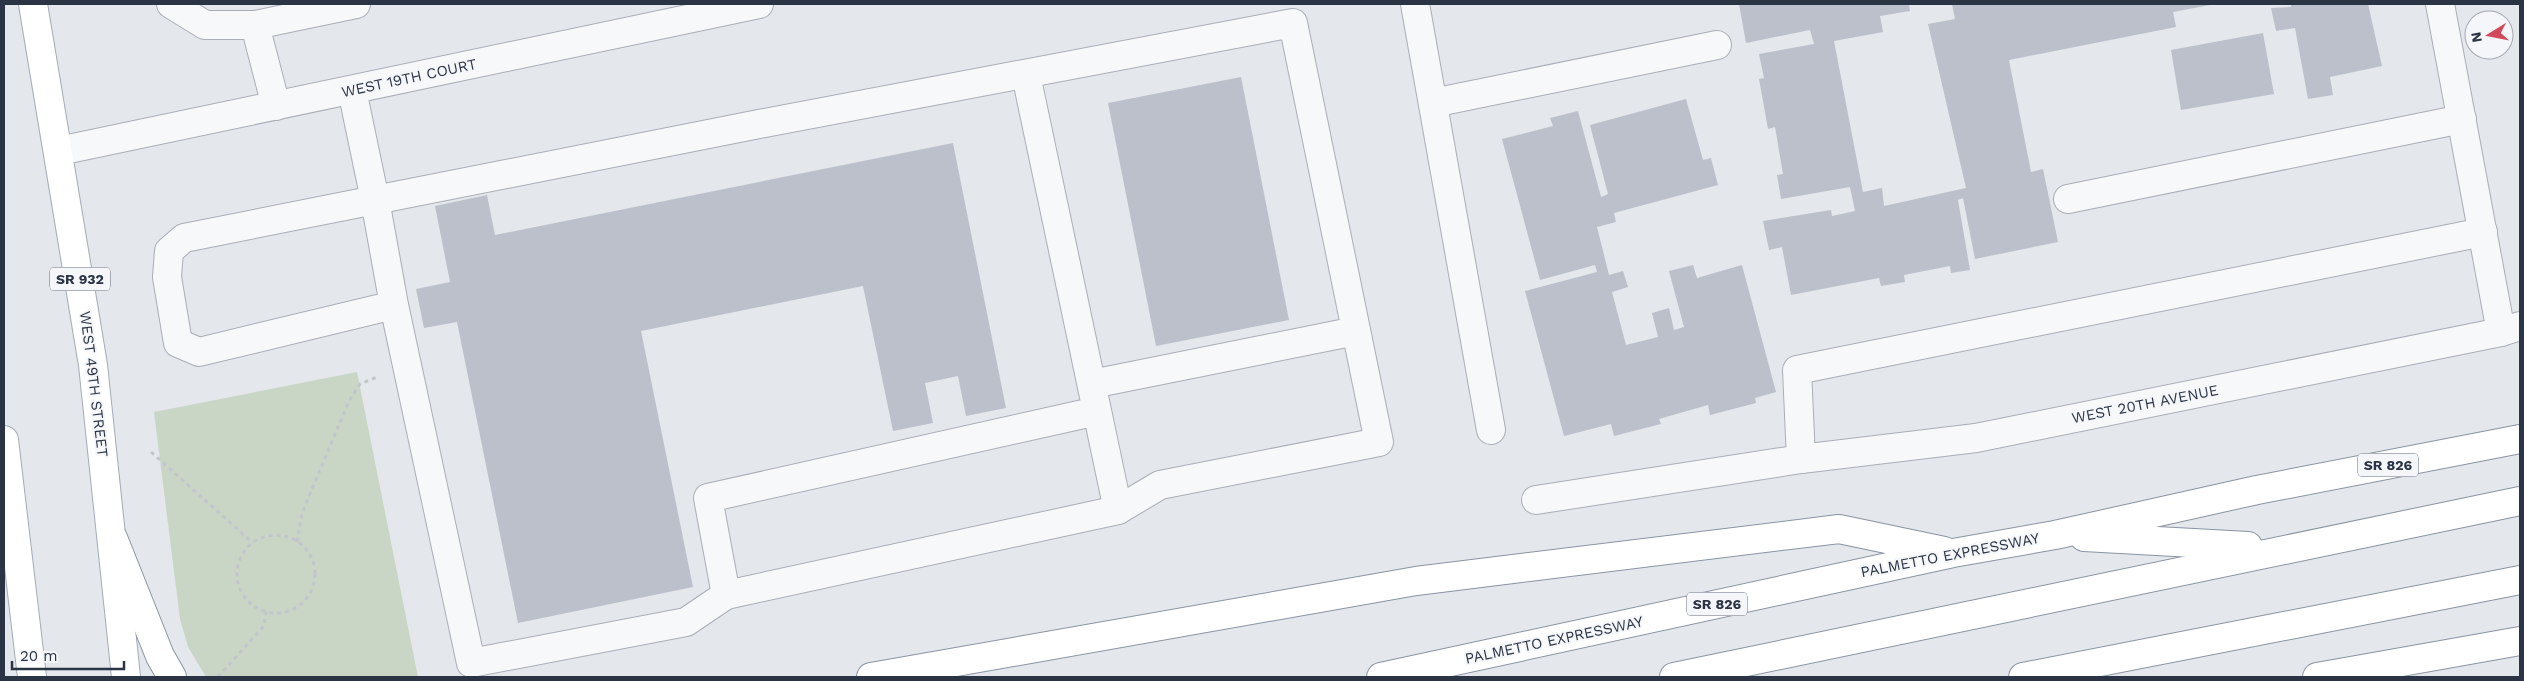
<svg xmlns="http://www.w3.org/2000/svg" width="2524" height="681" font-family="'Work Sans',sans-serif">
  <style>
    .green { fill: #c9d6c5 }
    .building { fill: #bbc0ca }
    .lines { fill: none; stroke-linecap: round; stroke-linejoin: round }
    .minor-casing { stroke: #a9aeb7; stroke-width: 30 }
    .major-casing { stroke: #a3abb8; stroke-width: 30 }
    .highway-casing { stroke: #8b94a3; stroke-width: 30 }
    .path { stroke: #c2c5cb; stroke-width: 3; stroke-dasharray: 4 4; stroke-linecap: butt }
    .minor { stroke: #f7f8fa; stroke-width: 28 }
    .major { stroke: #fff; stroke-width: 28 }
    .highway { stroke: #fff; stroke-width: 28 }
    .labels { text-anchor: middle; stroke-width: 4; stroke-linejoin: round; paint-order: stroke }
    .shield { fill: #f4f6f9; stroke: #676e7b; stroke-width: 1 }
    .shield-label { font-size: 14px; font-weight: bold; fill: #2b3445 }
    .street-label { font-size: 15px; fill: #2b3445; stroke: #f4f6f9 }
  </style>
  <rect width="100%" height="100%" fill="#e4e7ec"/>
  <polygon class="green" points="357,372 418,677 206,677 188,647 180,619 154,412"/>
  <g class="building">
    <polygon points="1739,4 1909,4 1910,11 1880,16 1883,32 1834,41 1863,192 1882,188 1884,206 1966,188 1928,24 1955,19 1952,4 2210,5 2173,12 2176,27 2009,60 2031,172 2043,169 2058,242 1975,259 1963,198 1958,200 1970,270 1951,273 1950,266 1904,275 1905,282 1881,286 1879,278 1791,295 1782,247 1769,250 1763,221 1831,210 1832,216 1855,211 1850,187 1781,199 1777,175 1783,174 1775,127 1768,129 1759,79 1764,78 1759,54 1814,44 1810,30 1746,43"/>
    <polygon points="2291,4 2368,4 2382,66 2330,77 2333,95 2308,99 2295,28 2276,31 2271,8 2291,7"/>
    <polygon points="2263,33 2274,94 2181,110 2171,50"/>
    <polygon points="1241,77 1289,320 1156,346 1108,103"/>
    <polygon points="1686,99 1703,160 1711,158 1718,185 1614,213 1616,222 1597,227 1609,275 1623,271 1628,287 1612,292 1626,345 1658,337 1652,313 1669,308 1674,330 1684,327 1669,271 1693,265 1697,278 1742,265 1776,392 1755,398 1756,403 1710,415 1708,405 1659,419 1661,424 1614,436 1611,424 1564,436 1525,291 1597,272 1595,265 1540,280 1502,139 1553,126 1550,118 1578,111 1601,197 1608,194 1590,125"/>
    <polygon points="953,143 1006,408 966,416 958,376 925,383 933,423 893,431 863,286 641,331 693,587 518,623 457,322 424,328 416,289 450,282 435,206 487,195 495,235"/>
  </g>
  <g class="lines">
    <g class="minor-casing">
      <g id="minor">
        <polyline points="171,4 205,25 255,25 276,106"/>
        <polyline points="1415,4 1491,430"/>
        <polyline points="2440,4 2501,332"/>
        <polyline points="255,25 356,4"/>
        <polyline points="1026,75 1118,510 726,595 708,498 1097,411"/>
        <polyline points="352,90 375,200 759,124 1293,23 1379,442 1160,485 1118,510"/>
        <polyline points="1433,103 1717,45"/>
        <polyline points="59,151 759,4"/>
        <polyline points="2068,199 2462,119"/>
        <polyline points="394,305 199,352 178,343 167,277 169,251 184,238 375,200 394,305 471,663 686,622 726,595"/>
        <polyline points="1092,384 1356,331"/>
        <polyline points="1801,459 1797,370 2483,232"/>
        <polyline points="1536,500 1801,459 1976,438 2501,332 2520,326"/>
      </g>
    </g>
    <g class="major-casing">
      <g id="major">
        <polyline points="33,4 93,365 126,677"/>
        <polyline points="4,440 32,677"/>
      </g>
    </g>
    <g class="highway-casing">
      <g id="highway">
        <polyline points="2084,537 2248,546"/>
        <polyline points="113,538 160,656 172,677"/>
        <polyline points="871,677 1416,581 1839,529 1944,551"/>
        <polyline points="1381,677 1953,553 2055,535 2257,490 2520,439"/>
        <polyline points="1674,677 2520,501"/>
        <polyline points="2023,677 2520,580"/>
        <polyline points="2317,677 2520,641"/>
      </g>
    </g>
    <g class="path">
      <polyline points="151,452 253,543"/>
      <circle cx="276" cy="574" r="39"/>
      <polyline points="297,542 302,513 349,401 360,384 377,377"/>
      <polyline points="218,677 264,626 266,612"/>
    </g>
    <use href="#minor" class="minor"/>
    <use href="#major" class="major"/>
    <use href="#highway" class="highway"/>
  </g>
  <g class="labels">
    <g class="shield">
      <rect x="50" y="267.5" width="60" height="23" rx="4"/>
      <rect x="2358" y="453.5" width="60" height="23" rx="4"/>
      <rect x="1687" y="592.5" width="60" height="23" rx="4"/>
    </g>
    <g class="shield-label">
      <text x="80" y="284">SR 932</text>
      <text x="2388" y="470">SR 826</text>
      <text x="1717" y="609">SR 826</text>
    </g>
    <g class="street-label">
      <text transform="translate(409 78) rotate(-12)" y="5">WEST 19TH COURT</text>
      <text transform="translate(94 384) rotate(83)" y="5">WEST 49TH STREET</text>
      <text transform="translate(2145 404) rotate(-11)" y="5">WEST 20TH AVENUE</text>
      <text transform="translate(1950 555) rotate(-11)" y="5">PALMETTO EXPRESSWAY</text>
      <text transform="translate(1554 640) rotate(-12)" y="5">PALMETTO EXPRESSWAY</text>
    </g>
  </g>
  <rect width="2524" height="681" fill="none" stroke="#2b3445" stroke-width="10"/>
  <g transform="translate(2489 35) rotate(260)"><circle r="24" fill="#f4f6f9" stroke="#a4a8b1"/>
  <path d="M0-4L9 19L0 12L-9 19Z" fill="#d1495b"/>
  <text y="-8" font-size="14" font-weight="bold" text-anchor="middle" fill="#2b3445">N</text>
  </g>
  <path d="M12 661v8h112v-8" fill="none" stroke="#2b3445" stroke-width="2.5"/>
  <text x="20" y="661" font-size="15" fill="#2b3445" stroke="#f4f6f9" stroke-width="4" paint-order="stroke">20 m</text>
</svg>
